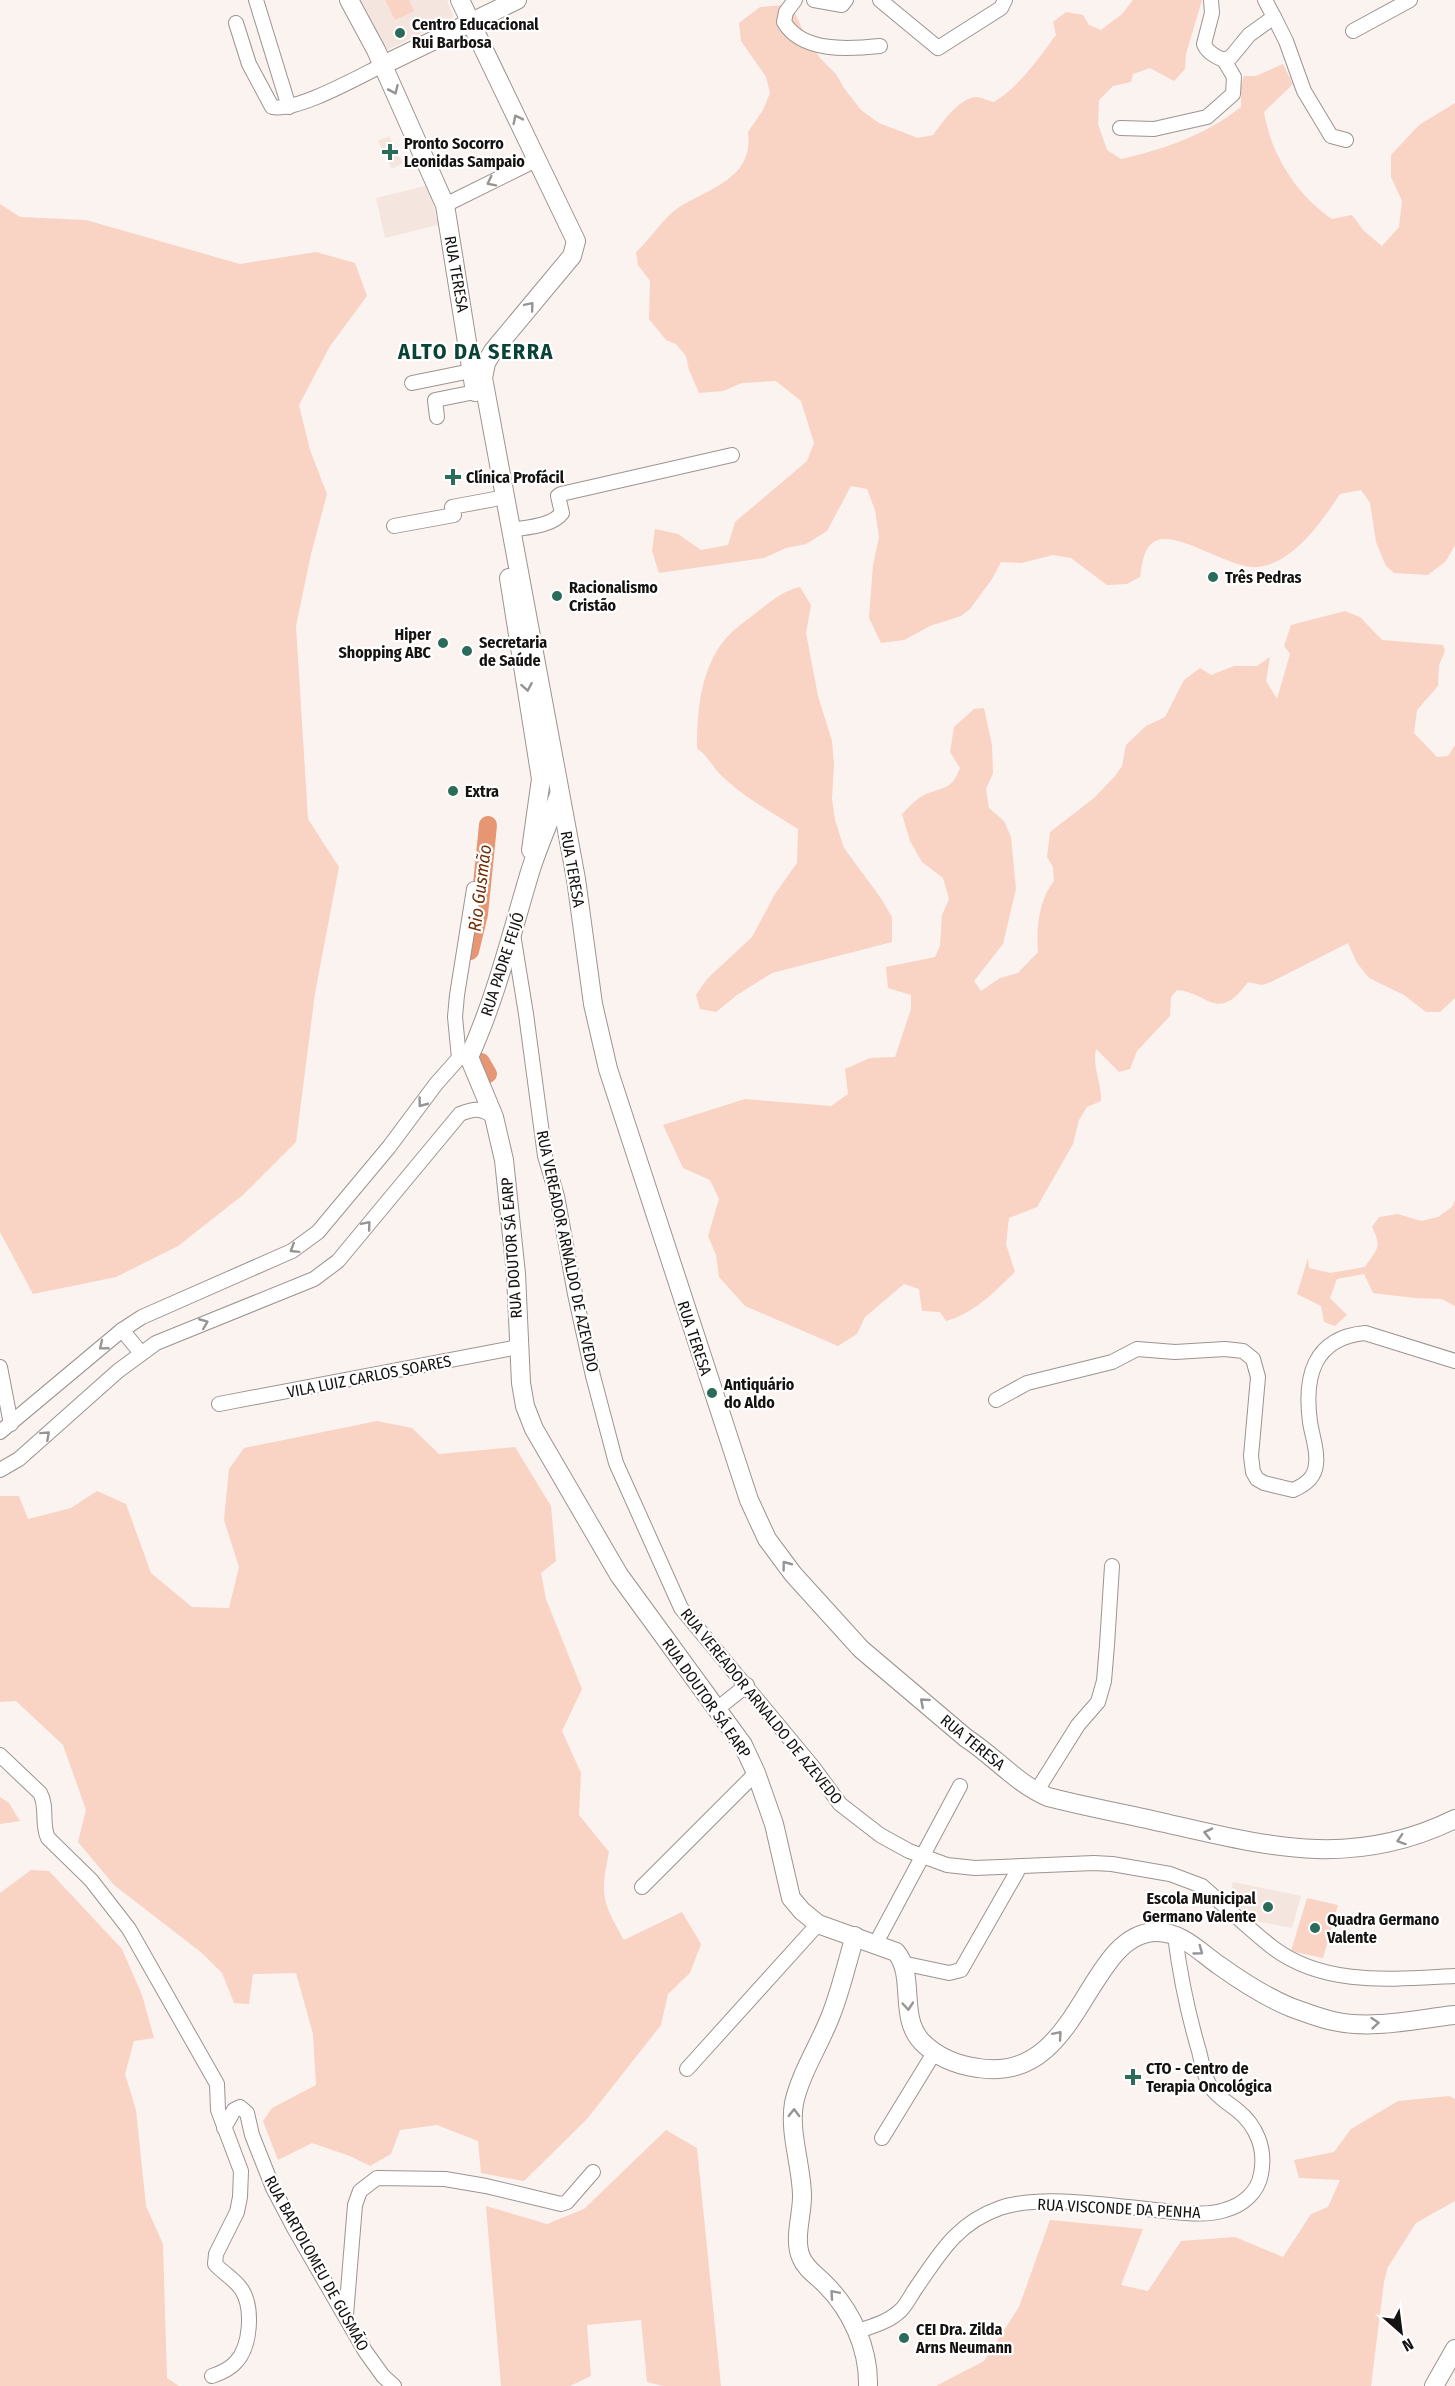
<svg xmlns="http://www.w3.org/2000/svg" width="1455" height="2386" font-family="'Fira Sans Condensed',sans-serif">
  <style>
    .built { fill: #f4e5de }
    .green { fill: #f9d3c3 }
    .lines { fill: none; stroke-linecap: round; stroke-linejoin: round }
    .river { stroke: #e69673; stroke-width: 18 }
    .minor-casing { stroke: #9c9491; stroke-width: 16 }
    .major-casing { stroke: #9c9491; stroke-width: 20 }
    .minor { stroke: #fff; stroke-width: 14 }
    .major { stroke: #fff; stroke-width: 18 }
    .oneway { stroke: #969594 }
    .poi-dot { fill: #2b6b5a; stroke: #fff; stroke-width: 2 }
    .labels { text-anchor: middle; stroke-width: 4.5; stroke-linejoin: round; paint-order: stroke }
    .poi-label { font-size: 16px; font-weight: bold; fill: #151311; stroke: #fff; text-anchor: start }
    .street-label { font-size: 16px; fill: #151311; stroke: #fff }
    .water-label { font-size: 18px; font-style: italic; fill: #732c03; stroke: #fff }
    .district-label { font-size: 22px; font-weight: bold; letter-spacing: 1.5px; fill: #0a4235; stroke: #fff }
  </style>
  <rect width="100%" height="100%" fill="#fbf3f0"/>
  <g class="built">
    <polygon points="357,0 447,0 453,15 451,19 387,50"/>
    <polygon points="389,136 403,163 392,169 378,141"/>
    <polygon points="429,185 438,225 385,238 376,198"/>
    <polygon points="1233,1882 1301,1896 1292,1928 1245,1919 1236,1911 1238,1904 1228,1901"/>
  </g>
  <g class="green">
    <polygon points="385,0 409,0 414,11 395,20"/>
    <path d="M1133,0H1202L1186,54L1185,69L1174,81L1150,68L1133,74L1131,82L1113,86L1099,100L1098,124L1107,150L1121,159C1165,149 1206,135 1241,107V86L1244,76H1256L1283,64L1293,84L1264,112C1271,155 1297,195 1332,219L1352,215L1364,231L1382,246L1399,227L1402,201L1391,177V155L1419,125L1455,103V545L1446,561L1428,575L1394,573L1386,566L1376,542L1370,503L1361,490L1340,494C1322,521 1293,564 1257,567C1230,570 1173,526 1152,543C1143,550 1142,566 1140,577L1127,584L1107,585L1071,558L1053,555L1021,563L1001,562L992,579L970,609L961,616L930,626L904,640L881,643L869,618L873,565L879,537L875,510L867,489L851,486L827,531L806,544L786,548L764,558L659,573L652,551L655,529L678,534L701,550L728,545L735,522L807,461L814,443L801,401L776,381L742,383L723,391L699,393L689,370L686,356L676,344L666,340L649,319L650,281L638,265L636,252C649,241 666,215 678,208C709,188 754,179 748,132L763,110L770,93L766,77L741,41L739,23L760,7L785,5L795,13L805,35L820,58L836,74L844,88L861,110L879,123L918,138L933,135C943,122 957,100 975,97C981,97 989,101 994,102C1020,86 1038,59 1056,35L1053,22L1066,12L1083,15L1089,25L1101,30L1122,14Z"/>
    <polygon points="0,204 20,217 86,220 240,264 316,252 355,263 367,296 330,346 299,405 310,450 327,494 311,554 296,626 308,819 339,867 315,993 296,1142 243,1195 178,1246 116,1277 33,1294 0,1232"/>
    <path d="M800,587L811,605L806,633L818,696L832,741L834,765L832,799L835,820L844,848L880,897L892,917V942L772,973L737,995L716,1012L700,1009L696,995L707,979L752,937L775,894L797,863L798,829C773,813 747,799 725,779C714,770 709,757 697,748C697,709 701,661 732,632C739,625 749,619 757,612C772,601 782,591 800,587Z"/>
    <path d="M1345,611L1360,617L1382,640L1443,645L1445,651L1439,665L1438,686L1417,710L1414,733L1437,757L1448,756L1455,745V998L1440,1012H1426L1404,995L1369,978L1357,963L1348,943L1271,982L1262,985L1248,982C1217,1024 1210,993 1177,990L1171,997L1170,1016L1137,1051L1130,1069L1119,1072L1096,1049C1092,1067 1102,1083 1101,1101L1087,1107L1079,1120L1073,1144L1037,1207L1009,1218L1006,1244L1015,1272C994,1292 975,1313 946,1321L940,1312L922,1311L919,1289L904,1284L865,1317L857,1334L838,1346L745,1306L719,1277L716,1255L708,1236L719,1199L710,1180L683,1168L663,1125L745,1099L831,1106L848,1094L845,1069L870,1058L895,1057L911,1009V995L888,988L886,967L935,957L940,946L942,915L949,899L943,878L922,862L910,841L902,814C908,808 916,799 924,795C944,786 951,791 960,768L950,752L954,727L974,709L984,708L992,745L993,773L986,789L989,808L1004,821L1011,837L1016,889L1003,944L974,981L981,991L1000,978L1018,973L1038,952C1036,929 1039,899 1054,881L1053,867L1047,857L1050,832L1094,798L1115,776L1122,766L1126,745L1146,726L1165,717L1184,680L1200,668L1211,675L1234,666H1257L1270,657L1266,681L1277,699L1290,654L1284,646L1291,625Z"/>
    <path d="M1455,1200V1306L1442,1299L1414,1298L1373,1293L1364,1274L1337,1279L1330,1298L1347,1315L1335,1326L1324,1322L1321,1306L1297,1294L1308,1258L1309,1268L1330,1273L1365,1267C1376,1249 1383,1249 1372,1227L1379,1217L1398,1214L1421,1221L1438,1217L1452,1207Z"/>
    <path d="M377,1421L412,1428L439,1454L515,1447L551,1506L556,1561L541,1573L546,1599L582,1689L562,1731L581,1773L579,1815L609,1852C600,1896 602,1901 624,1940L682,1912L701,1944L690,1973L668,1994L661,2025L587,2119L524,2181L481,2173L478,2141L437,2125L400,2130L391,2154L370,2166L350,2156L312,2143L278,2160L263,2121L272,2108L316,2085L313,2034L296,1973L253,1974L249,2004L234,2003L222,1973L202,1953L114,1885L78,1842L86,1810L63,1745L16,1701L0,1702V1496H19L28,1519L71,1508L97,1491L126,1504L151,1573L192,1607L229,1608L239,1567L224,1520L229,1469L244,1448Z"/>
    <polygon points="0,1797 9,1803 20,1821 0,1824"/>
    <polygon points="31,1870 49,1871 122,1949 142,1995 154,2038 134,2041 125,2074 136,2110 146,2206 163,2244 167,2378 179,2386 0,2386 0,1893"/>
    <polygon points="1307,1898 1338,1905 1323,1958 1291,1951"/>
    <polygon points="1449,2096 1455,2099 1455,2201 1416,2223 1388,2267 1384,2282 1371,2386 936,2386 984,2361 1019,2307 1050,2220 1143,2229 1121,2285 1148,2291 1181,2241 1235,2237 1283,2257 1311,2214 1328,2207 1340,2180 1299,2178 1294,2160 1334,2152 1351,2129 1398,2101"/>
    <polygon points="666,2130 697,2148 721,2386 663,2386 647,2382 641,2320 587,2325 591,2376 570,2386 501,2386 486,2206 547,2224 584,2209"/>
  </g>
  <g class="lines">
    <g class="river">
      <polyline points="470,951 479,914 488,825"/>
      <polyline points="481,1062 488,1074"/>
    </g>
    <g class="minor-casing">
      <g id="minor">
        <polyline points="256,0 289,107"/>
        <path d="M795,0L786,12L784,22C802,53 850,49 880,46"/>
        <polyline points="814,0 842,5 846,0"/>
        <polyline points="880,0 938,48 1001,8 1005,0"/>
        <path d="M1211,0L1212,13L1204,44C1207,52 1216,57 1224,60L1231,57L1249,35L1274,17L1265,0"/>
        <polyline points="1274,17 1286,41 1304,91 1331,136 1346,140"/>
        <path d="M236,23L249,64L272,107C297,112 358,77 383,65"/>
        <polyline points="1353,31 1410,0"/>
        <polyline points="1120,128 1154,129 1207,117 1233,94 1234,77 1224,60"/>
        <polyline points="445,205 536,160"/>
        <polyline points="412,383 471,371"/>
        <polyline points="437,417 435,400 475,392"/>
        <polyline points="394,526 454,515 452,507 495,499"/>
        <path d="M512,530C528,527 552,526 562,513L558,496L561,494L732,455"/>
        <path d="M513,934L526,1014L545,1156L557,1196L575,1294L593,1376L616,1463L681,1608L813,1767L840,1804L880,1835L909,1851L947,1865L975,1868L1094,1863L1112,1864L1170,1874L1202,1886C1225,1906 1248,1928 1272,1947C1324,1987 1393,1979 1455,1976"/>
        <polyline points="459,1058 455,1017 457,995 474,889"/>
        <polyline points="122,1330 141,1353"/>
        <polyline points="0,1367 11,1424"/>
        <path d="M996,1400L1027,1383L1112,1362L1137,1349L1175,1352L1225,1349L1243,1351L1253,1359L1258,1377L1251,1456L1253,1472L1257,1479L1264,1483L1293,1490C1305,1485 1315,1478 1316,1464C1318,1450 1312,1436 1310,1422C1304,1377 1313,1338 1365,1333L1455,1361"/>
        <polyline points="219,1404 518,1347"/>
        <polyline points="0,1432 122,1330 142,1317 292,1251 318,1232 389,1147 436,1084 459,1058 469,1057"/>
        <path d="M0,1470L19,1459L118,1371L156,1343L314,1279L338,1261L460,1114C475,1108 481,1108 494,1117"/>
        <polyline points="717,1709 747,1685"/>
        <path d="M0,1755L40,1793C48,1807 41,1824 48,1838L91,1880L129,1929L217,2084L218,2110L241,2171L240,2197L237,2212L216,2254L215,2264C224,2274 235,2279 242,2290C253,2308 251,2346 236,2362C230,2369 221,2373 212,2376"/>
        <polyline points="1036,1792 1078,1725 1098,1702 1104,1681 1107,1645 1112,1566"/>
        <polyline points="642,1887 756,1773"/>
        <polyline points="876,1943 960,1786"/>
        <polyline points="902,1963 949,1973 961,1970 1017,1872"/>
        <polyline points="687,2069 818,1924"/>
        <polyline points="224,2128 234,2110 240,2107 247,2113 252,2135 273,2188 294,2228 365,2351 383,2376 394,2386"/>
        <polyline points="882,2138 934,2053"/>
        <polyline points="346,2315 355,2205 360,2191 377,2178 445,2179 486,2186 561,2204 567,2202 593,2172"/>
        <path d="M856,2332C872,2326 889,2322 901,2310C907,2304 911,2295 916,2288C940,2253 957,2223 1000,2208C1044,2193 1119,2207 1166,2211C1185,2213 1207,2216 1225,2210C1243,2205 1258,2192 1261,2174C1266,2149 1257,2126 1237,2110C1227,2102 1217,2097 1210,2086C1204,2076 1202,2063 1199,2051C1188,2014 1180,1975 1175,1936"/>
      </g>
    </g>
    <g class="major-casing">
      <g id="major">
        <polyline points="349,0 376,50 445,205 475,392"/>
        <path d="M460,0L576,241L572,256L493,351L486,363L483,378L576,879L593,1004L608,1069L749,1500L767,1539L793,1574L861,1649L966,1738C994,1756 1017,1784 1048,1797C1087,1807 1126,1814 1165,1823C1270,1847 1353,1869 1455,1819"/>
        <polyline points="383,65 517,0"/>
        <polyline points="509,578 541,779 531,850"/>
        <path d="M559,795C550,820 538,846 530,872C511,935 496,998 469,1057L494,1117L504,1160L516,1274L521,1383L525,1406L534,1429L619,1575L743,1745L756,1773L774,1824L791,1898L802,1911L818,1924L896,1952C916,1976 898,2017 922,2042C937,2057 956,2065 978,2068C1082,2085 1085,1932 1157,1932C1182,1932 1201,1953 1220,1966C1241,1981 1266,1997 1290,2007C1304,2012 1319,2018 1333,2021C1372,2030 1416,2019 1455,2015"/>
        <path d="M855,1936C847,1962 841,1990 831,2015C820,2044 801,2072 794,2103C789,2132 801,2164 802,2194C803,2213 793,2238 801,2257C805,2268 816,2275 825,2284C851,2310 869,2348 868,2386"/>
        <polyline points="1434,2386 1455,2349"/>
      </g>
    </g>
    <use href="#minor" class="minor"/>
    <use href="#major" class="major"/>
  </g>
  <defs><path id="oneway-chevron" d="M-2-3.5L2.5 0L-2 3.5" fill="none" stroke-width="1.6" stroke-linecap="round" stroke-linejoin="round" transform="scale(1.5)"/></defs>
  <g class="oneway">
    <use href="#oneway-chevron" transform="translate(394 90) rotate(66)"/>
    <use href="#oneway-chevron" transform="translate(517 119) rotate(-116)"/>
    <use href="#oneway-chevron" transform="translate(491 182) rotate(153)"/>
    <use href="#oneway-chevron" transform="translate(530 306) rotate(-50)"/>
    <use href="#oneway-chevron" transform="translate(527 687) rotate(80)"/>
    <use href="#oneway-chevron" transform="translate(422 1103) rotate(127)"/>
    <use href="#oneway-chevron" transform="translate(367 1225) rotate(-50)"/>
    <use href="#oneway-chevron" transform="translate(294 1249) rotate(148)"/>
    <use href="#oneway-chevron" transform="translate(204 1323) rotate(-22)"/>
    <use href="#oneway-chevron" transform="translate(103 1346) rotate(141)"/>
    <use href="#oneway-chevron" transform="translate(46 1435) rotate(-42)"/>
    <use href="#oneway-chevron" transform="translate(786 1565) rotate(-127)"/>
    <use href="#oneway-chevron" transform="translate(924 1702) rotate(-139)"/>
    <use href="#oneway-chevron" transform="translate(1208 1833) rotate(-167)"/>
    <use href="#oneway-chevron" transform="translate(1401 1840) rotate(162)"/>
    <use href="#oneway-chevron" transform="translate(1199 1951) rotate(36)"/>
    <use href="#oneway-chevron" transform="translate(908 2006) rotate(85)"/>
    <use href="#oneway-chevron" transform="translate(1375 2023) rotate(-5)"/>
    <use href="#oneway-chevron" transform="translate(1058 2035) rotate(-49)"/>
    <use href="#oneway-chevron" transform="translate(794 2113) rotate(-89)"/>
    <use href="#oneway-chevron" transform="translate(834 2294) rotate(-131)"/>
  </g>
  <g class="poi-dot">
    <circle cx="400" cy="33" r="6"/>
    <path d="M387 143h6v6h6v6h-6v6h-6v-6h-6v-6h6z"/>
    <path d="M450 468h6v6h6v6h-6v6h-6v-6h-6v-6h6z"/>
    <circle cx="1213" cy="577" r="6"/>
    <circle cx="557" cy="596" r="6"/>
    <circle cx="443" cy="643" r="6"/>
    <circle cx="467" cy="651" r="6"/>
    <circle cx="453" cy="791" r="6"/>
    <circle cx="712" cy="1393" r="6"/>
    <circle cx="1268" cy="1907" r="6"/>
    <circle cx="1315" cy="1928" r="6"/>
    <path d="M1130 2068h6v6h6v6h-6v6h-6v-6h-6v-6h6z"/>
    <circle cx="904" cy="2338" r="6"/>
  </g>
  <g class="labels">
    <g class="poi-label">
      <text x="412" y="30">Centro Educacional<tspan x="412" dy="18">Rui Barbosa</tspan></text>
      <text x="404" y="149">Pronto Socorro<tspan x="404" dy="18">Leonidas Sampaio</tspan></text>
      <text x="466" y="483">Clínica Profácil</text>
      <text x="1225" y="583">Três Pedras</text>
      <text x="569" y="593">Racionalismo<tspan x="569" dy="18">Cristão</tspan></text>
      <text x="431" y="640" text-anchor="end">Hiper<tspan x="431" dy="18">Shopping ABC</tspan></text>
      <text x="479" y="648">Secretaria<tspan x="479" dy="18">de Saúde</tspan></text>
      <text x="465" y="797">Extra</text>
      <text x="724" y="1390">Antiquário<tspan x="724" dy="18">do Aldo</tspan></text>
      <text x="1256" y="1904" text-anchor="end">Escola Municipal<tspan x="1256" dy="18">Germano Valente</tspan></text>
      <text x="1327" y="1925">Quadra Germano<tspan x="1327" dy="18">Valente</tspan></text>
      <text x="1146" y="2074">CTO - Centro de<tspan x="1146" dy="18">Terapia Oncológica</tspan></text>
      <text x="916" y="2335">CEI Dra. Zilda<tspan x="916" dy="18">Arns Neumann</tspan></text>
    </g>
    <g class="street-label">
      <text transform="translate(457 274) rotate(80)" y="6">RUA TERESA</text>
      <text transform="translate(573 869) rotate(80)" y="6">RUA TERESA</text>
      <text transform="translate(502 964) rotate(-72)" y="6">RUA PADRE FEIJÓ</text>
      <text transform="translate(511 1248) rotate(-94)" y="6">RUA DOUTOR SÁ EARP</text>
      <text transform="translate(568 1251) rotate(78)" y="6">RUA VEREADOR ARNALDO DE AZEVEDO</text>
      <text transform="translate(695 1338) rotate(72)" y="6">RUA TERESA</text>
      <text transform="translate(369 1376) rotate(-11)" y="6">VILA LUIZ CARLOS SOARES</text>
      <text transform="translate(707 1698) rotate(55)" y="6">RUA DOUTOR SÁ EARP</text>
      <text transform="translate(762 1706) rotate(51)" y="6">RUA VEREADOR ARNALDO DE AZEVEDO</text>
      <text transform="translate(973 1742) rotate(39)" y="6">RUA TERESA</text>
      <text transform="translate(1119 2208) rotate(3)" y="6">RUA VISCONDE DA PENHA</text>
      <text transform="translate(317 2263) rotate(61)" y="6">RUA BARTOLOMEU DE GUSMÃO</text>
    </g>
    <g class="water-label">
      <text transform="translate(480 888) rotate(-83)" y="6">Rio Gusmão</text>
    </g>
    <g class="district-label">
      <text x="476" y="359">ALTO DA SERRA</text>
    </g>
  </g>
  <g transform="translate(1401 2332) rotate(152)" stroke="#ffffff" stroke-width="4.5" paint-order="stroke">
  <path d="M0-4.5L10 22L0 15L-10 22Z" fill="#151311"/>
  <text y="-9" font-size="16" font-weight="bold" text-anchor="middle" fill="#151311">N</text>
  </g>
</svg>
